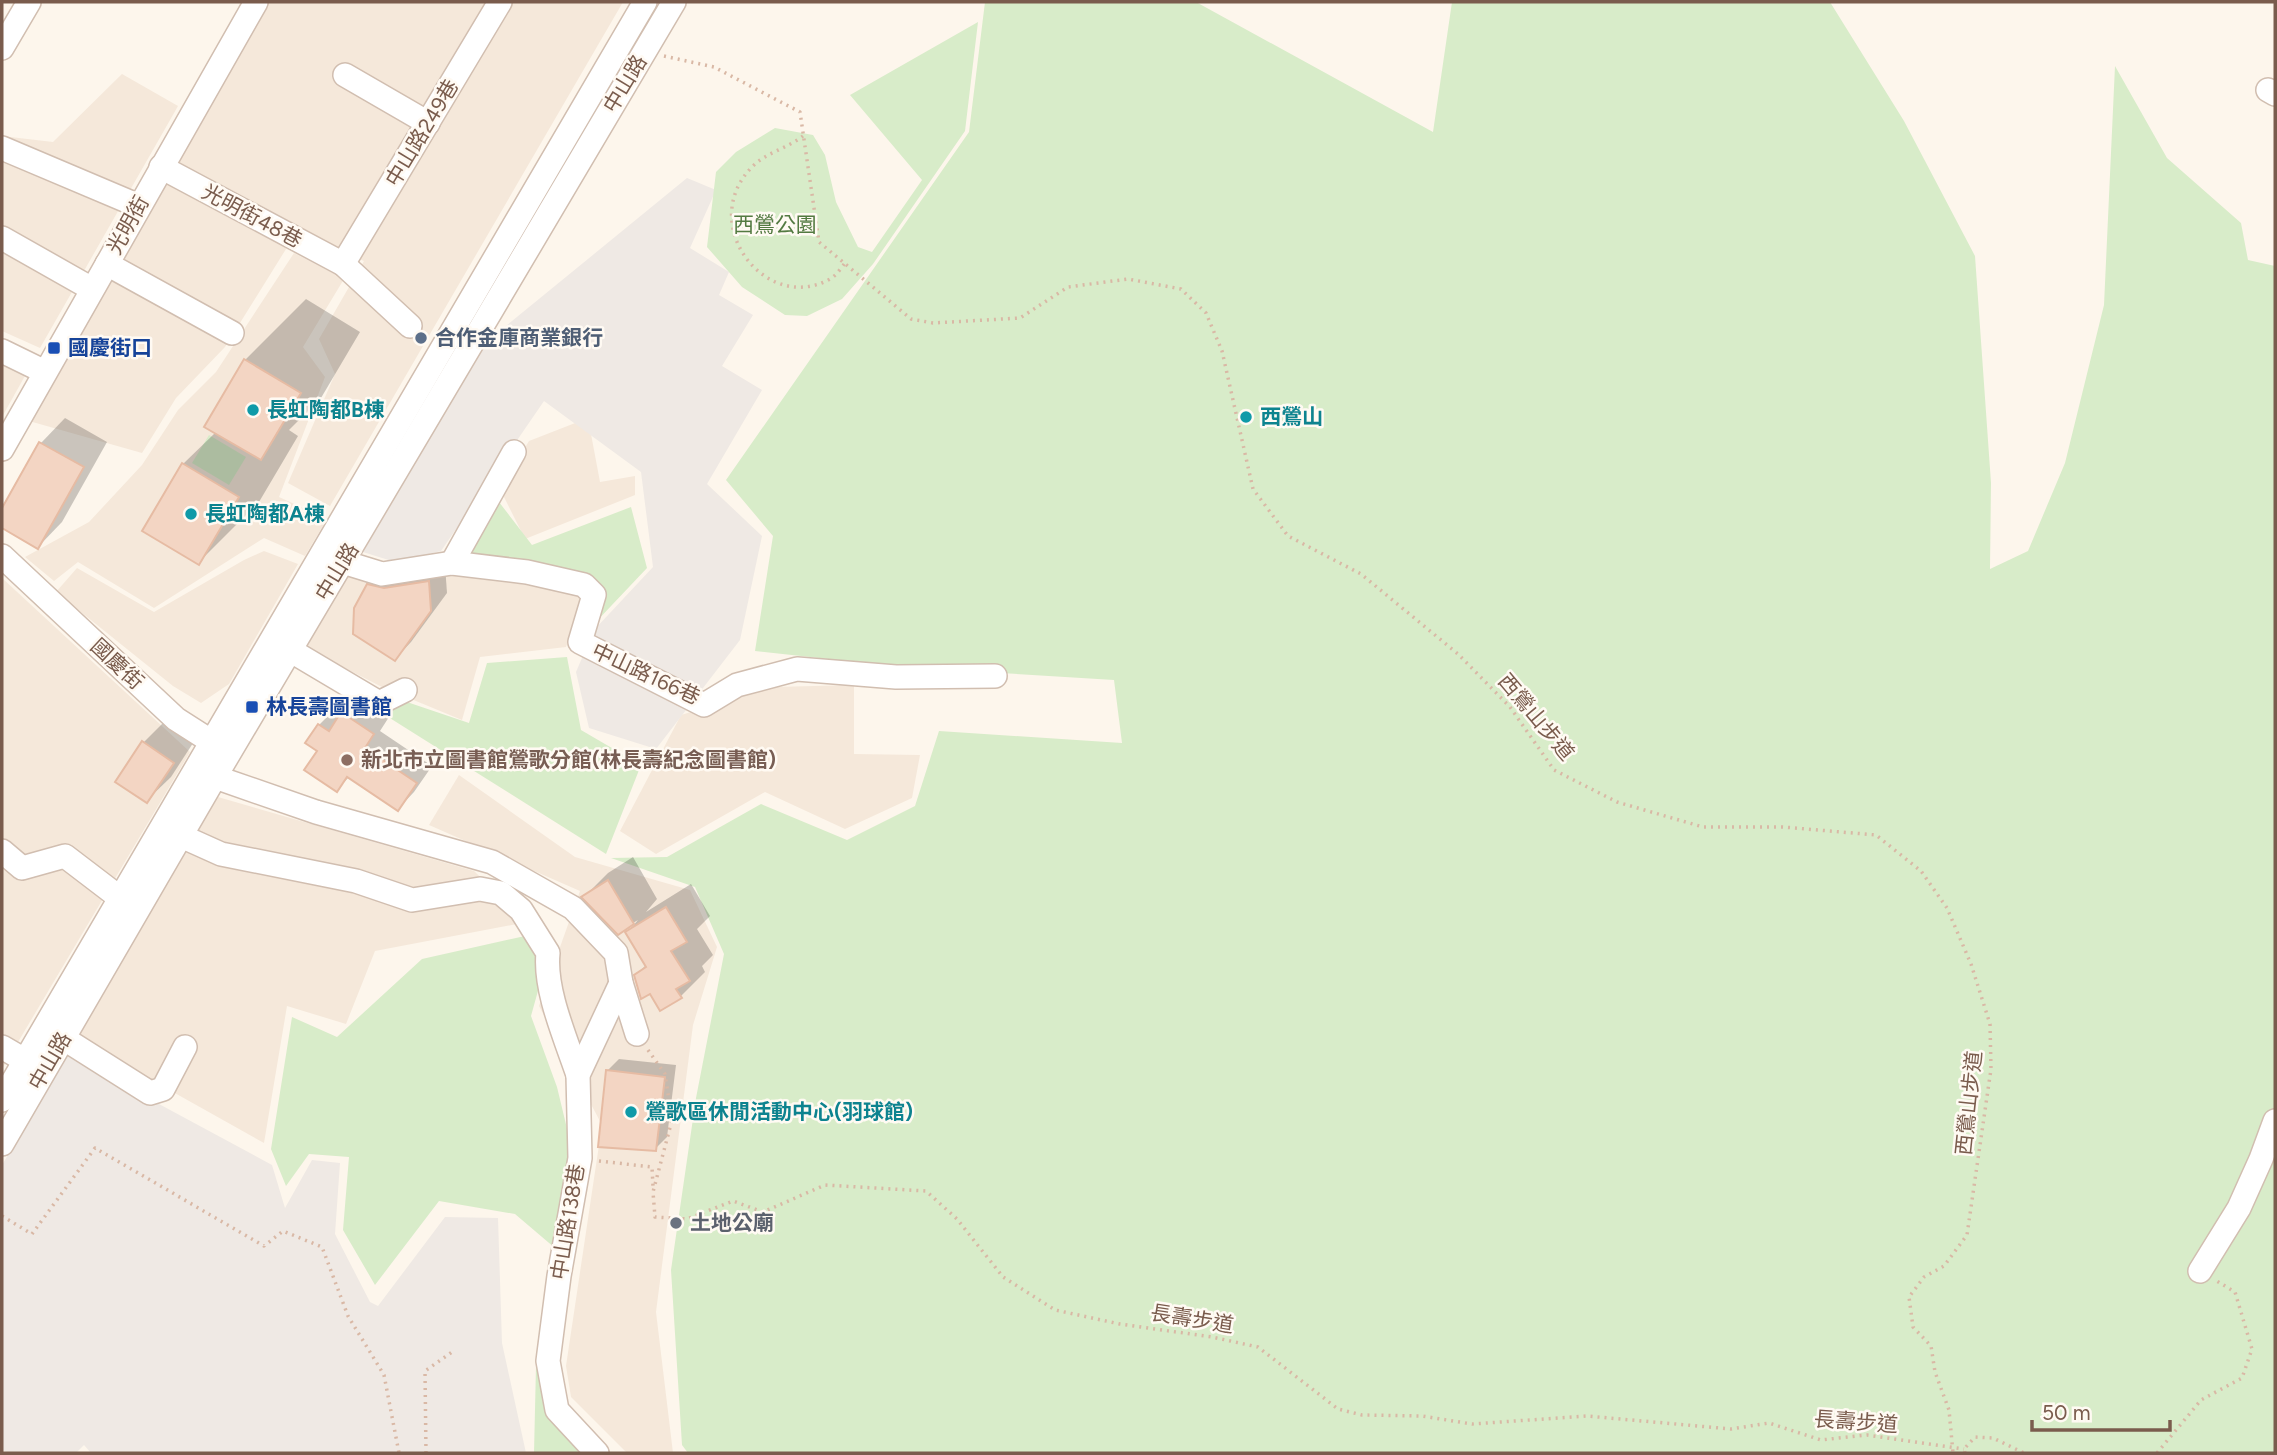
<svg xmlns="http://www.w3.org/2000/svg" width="2277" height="1455" font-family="Figtree,'Noto Sans TC',sans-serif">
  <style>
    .residential { fill: #f5e8da }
    .industrial { fill: #efe9e4 }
    .green { fill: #d8ecc9 }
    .shadow { fill: #0003 }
    .building { fill: #f3d5c3; stroke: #e6bba3; stroke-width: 2 }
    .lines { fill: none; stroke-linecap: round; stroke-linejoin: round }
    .minor-casing { stroke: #d1beb0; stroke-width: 26 }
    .path { stroke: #d9b8a5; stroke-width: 3.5; stroke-dasharray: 2 5; stroke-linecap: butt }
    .minor { stroke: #fff; stroke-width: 23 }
    .service-dot { fill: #5c6f8a; stroke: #fffaf3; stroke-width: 2.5 }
    .transit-dot { fill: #1a4fb4; stroke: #fffaf3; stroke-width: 2.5 }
    .culture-dot { fill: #0f9aa8; stroke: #fffaf3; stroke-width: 2.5 }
    .education-dot { fill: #8d6e63; stroke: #fffaf3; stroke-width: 2.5 }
    .worship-dot { fill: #6b7280; stroke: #fffaf3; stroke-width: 2.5 }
    .labels { text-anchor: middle; stroke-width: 5; stroke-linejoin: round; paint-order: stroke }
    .street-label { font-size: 21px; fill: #7a5c4d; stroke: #fffaf3 }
    .park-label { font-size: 21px; fill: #537a41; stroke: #fffaf3 }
    .service-label { font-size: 21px; font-weight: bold; fill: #4e5e75; stroke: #fffaf3; text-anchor: start }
    .transit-label { font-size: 21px; font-weight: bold; fill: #164399; stroke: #fffaf3; text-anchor: start }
    .culture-label { font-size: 21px; font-weight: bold; fill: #0d838f; stroke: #fffaf3; text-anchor: start }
    .education-label { font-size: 21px; font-weight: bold; fill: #785e54; stroke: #fffaf3; text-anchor: start }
    .worship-label { font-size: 21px; font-weight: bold; fill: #5b616d; stroke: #fffaf3; text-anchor: start }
  </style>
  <rect width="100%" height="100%" fill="#fdf6ec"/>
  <g class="residential">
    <polygon points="268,2 623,2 330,506 288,483 335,374 319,339 364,261 296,233 225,347 176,398 142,453 29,421"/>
    <polygon points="122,74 178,106 40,348 2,331 2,136 53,142"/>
    <polygon points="294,253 344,279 303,347 325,377 279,497 327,519 305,556 264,538 154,608 78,562 54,581 25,557 89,522 142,465 178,410 216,372"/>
    <polygon points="2,362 26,374 2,417"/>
    <polygon points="588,418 600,482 635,476 635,495 525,539 500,489 529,441"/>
    <polygon points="264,551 298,564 229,684 201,703 173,686 56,592 77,568 154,612 244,560"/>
    <polygon points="347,572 478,576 584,596 566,647 480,657 462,720 382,687 304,647"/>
    <polygon points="2,578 190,752 2,1069"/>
    <polygon points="854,685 854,754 920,755 912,798 845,829 765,792 656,854 620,831 681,715 774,687"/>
    <polygon points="459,775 575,857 690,890 717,947 693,1025 656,1312 673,1453 627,1453 571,1397 566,1366 602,1125 539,1006 580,891 429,825"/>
    <polygon points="218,797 474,871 527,922 375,951 346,1024 287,1006 264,1143 73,1036"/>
  </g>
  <g class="industrial">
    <polygon points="687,178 716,190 690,248 729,272 719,295 753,315 722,366 762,390 707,484 762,536 740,640 656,749 589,728 576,672 594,630 653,567 641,472 544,401 441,551 395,562 363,552 484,344"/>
    <polygon points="68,1055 272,1165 285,1208 312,1160 340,1163 335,1234 370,1302 378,1306 445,1217 498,1218 502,1343 526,1453 91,1453 84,1445 76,1453 10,1453 2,1450 2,1165"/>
  </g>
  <g class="green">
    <polygon points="985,2 1196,2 1433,132 1452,2 1830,2 1904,121 1975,256 1991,483 1990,569 2028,551 2065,463 2104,305 2115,66 2167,158 2241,223 2248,260 2275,266 2275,1453 688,1453 682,1445 671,1270 696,1098 724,954 695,887 611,858 667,857 761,804 847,840 915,806 939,731 1122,743 1114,680 902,667 755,651 773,536 726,480 969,132"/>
    <polygon points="978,22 965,131 873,264 842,299 807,316 785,315 742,287 707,247 716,172 736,152 775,128 813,135 825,155 836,202 858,247 872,252 922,180 850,95"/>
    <polygon points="209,435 246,457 229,485 192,463"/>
    <polygon points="499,502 532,545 631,507 647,568 594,624 605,595 588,574 461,557"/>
    <polygon points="567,657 581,730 641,765 606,854 385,715 404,701 469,723 487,663"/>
    <polygon points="525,936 546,962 531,1016 557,1087 576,1166 562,1254 515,1214 439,1201 375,1285 343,1230 349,1157 309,1154 286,1186 271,1149 292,1017 337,1037 422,959"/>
    <polygon points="536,1366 599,1453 534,1453"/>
  </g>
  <g class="shadow">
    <polygon points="306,299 360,332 321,398 289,430 298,436 259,502 199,562 183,464 216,432 206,426 245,360"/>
    <polygon points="65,418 107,442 62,522 38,547 2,526 2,511 41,443"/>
    <polygon points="445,565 447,593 411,642 395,659 369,585 385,569"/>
    <polygon points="359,697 389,717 380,731 432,766 414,792 398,809 350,776 337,789 319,751 307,742 319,725 336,708 343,713"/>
    <polygon points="168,718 197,737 171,777 146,801 144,742"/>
    <polygon points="633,857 657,899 646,912 691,884 710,916 697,929 713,955 702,966 705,972 681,996 636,975 647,964 627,933 638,920 618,932 584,897 608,873"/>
    <polygon points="619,1059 676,1065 667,1137 655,1149 607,1071"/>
  </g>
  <g class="building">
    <polygon points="244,359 301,393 261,460 204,427"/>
    <polygon points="39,442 84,467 38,549 2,528 2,508"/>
    <polygon points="182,463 239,497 199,565 142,531"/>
    <polygon points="429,581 431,611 395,661 353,634 354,608 367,584 384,588"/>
    <polygon points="341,712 374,734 365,748 417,783 398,811 347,777 337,792 304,770 317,751 305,743 318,724 329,731"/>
    <polygon points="142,741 174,763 147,803 115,782"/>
    <polygon points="608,880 634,924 618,935 581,897"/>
    <polygon points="666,907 687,942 671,951 690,981 676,989 682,998 660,1011 650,994 641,999 634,975 646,967 625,932"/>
    <polygon points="606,1070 665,1077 656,1151 598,1147"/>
  </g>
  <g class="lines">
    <g class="minor-casing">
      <g id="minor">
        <polyline points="2,48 29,2"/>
        <polyline points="345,75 428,123"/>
        <polyline points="2268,90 2275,94"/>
        <polyline points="2,148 139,206"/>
        <polyline points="161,167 343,264 410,326"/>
        <polyline points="2,238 92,289"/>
        <polyline points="107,264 232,333"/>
        <polyline points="343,264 500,2"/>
        <polyline points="2,351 45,372"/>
        <polyline points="2,449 256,2"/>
        <polyline points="330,554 343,562 382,574 452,563 527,572 584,585 594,595 580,642 704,705 737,685 797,669 896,677 995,676"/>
        <polyline points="2,556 176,719 212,742"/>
        <polyline points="452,563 514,452"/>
        <polyline points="278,643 379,703 405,690"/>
        <polyline points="215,777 316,812 492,862 573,908 616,953 621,983 637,1034"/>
        <path d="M181,836L221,854L356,881L412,900L480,889L501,893L521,910L548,953C544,990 566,1039 578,1075"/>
        <polyline points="2,851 22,868 65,856 120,898"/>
        <polyline points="63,1038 150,1093 163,1089 185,1047"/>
        <polyline points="2,1047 38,1068"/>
        <polyline points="2,1100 645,2"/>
        <polyline points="2,1144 215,777 674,2"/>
        <polyline points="2200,1271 2239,1208 2261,1159 2275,1121"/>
        <polyline points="597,1453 557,1410 548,1361 559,1276 580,1158 578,1075 621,983"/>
      </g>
    </g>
    <g class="path">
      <polyline points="664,56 714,67 800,112 819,242 911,319 933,323 1020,318 1068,287 1128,279 1181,289 1206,313 1222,351 1253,489 1288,536 1361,574 1458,654 1510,707 1554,770 1617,802 1703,827 1783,827 1876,835 1921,871 1947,908 1971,964 1990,1024 1991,1069 1967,1235 1944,1266 1924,1277 1909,1297 1913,1327 1931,1346 1935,1372 1949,1410 1953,1453"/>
      <path d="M803,136C788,148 765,153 752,167C696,224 766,315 830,279C836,276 841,268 845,263"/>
      <polyline points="648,1050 665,1074 672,1120 653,1192 655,1217 687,1219 733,1201 763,1212 825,1185 926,1191 957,1219 1003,1277 1055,1310 1120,1324 1212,1337 1258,1347 1338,1409 1362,1415 1422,1416 1472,1424 1587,1416 1731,1429 1769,1423 1821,1440 1867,1435 1964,1449"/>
      <polyline points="599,1161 652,1167 653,1186"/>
      <polyline points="2,1216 32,1234 95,1148 264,1246 283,1231 322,1247 348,1316 384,1375 399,1453"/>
      <polyline points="426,1453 425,1371 452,1352"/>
      <polyline points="1965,1453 1964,1449 1975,1437 1993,1438 2024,1453"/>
      <polyline points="2157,1453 2201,1400 2242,1378 2252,1349 2235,1292 2215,1280"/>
    </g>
    <use href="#minor" class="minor"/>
  </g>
  <circle class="service-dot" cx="421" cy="338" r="7"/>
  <g class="transit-dot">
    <rect x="47" y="341" width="14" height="14" rx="3.5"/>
    <rect x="245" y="700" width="14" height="14" rx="3.5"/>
  </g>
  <g class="culture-dot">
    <circle cx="253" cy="410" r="7"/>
    <circle cx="1246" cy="417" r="7"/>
    <circle cx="191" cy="514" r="7"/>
    <circle cx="631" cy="1112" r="7"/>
  </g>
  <circle class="education-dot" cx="347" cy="760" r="7"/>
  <circle class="worship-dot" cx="676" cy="1223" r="7"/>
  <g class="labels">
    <g class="street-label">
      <text transform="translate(625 84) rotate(-59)" y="7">中山路</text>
      <text transform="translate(422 133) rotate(-59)" y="7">中山路249巷</text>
      <text transform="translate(252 216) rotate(28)" y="7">光明街48巷</text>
      <text transform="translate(128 225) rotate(-61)" y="7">光明街</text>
      <text transform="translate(337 572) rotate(-59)" y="7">中山路</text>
      <text transform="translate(117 664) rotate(43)" y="7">國慶街</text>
      <text transform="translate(646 674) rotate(25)" y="7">中山路166巷</text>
      <text transform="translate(1536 717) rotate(50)" y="7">西鶯山步道</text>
      <text transform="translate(50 1061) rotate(-60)" y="7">中山路</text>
      <text transform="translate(1969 1103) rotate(-84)" y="7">西鶯山步道</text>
      <text transform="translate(568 1222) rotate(-81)" y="7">中山路138巷</text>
      <text transform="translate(1192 1319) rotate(9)" y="7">長壽步道</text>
      <text transform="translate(1856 1422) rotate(4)" y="7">長壽步道</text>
    </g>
    <g class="park-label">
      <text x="775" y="232">西鶯公園</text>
    </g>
    <g class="service-label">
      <text x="435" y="345">合作金庫商業銀行</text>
    </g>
    <g class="transit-label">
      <text x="68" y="355">國慶街口</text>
      <text x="266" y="714">林長壽圖書館</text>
    </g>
    <g class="culture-label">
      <text x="267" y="417">長虹陶都B棟</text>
      <text x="1260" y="424">西鶯山</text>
      <text x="205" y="521">長虹陶都A棟</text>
      <text x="645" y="1119">鶯歌區休閒活動中心(羽球館)</text>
    </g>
    <g class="education-label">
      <text x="361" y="767">新北市立圖書館鶯歌分館(林長壽紀念圖書館)</text>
    </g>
    <g class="worship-label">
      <text x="690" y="1230">土地公廟</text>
    </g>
  </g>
  <rect width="2277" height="1455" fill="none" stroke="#7a5c4d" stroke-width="7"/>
  <path d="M2032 1420v10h138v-10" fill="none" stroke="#7a5c4d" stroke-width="3.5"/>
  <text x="2042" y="1420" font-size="21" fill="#7a5c4d" stroke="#fffaf3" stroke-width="5" paint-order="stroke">50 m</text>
</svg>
